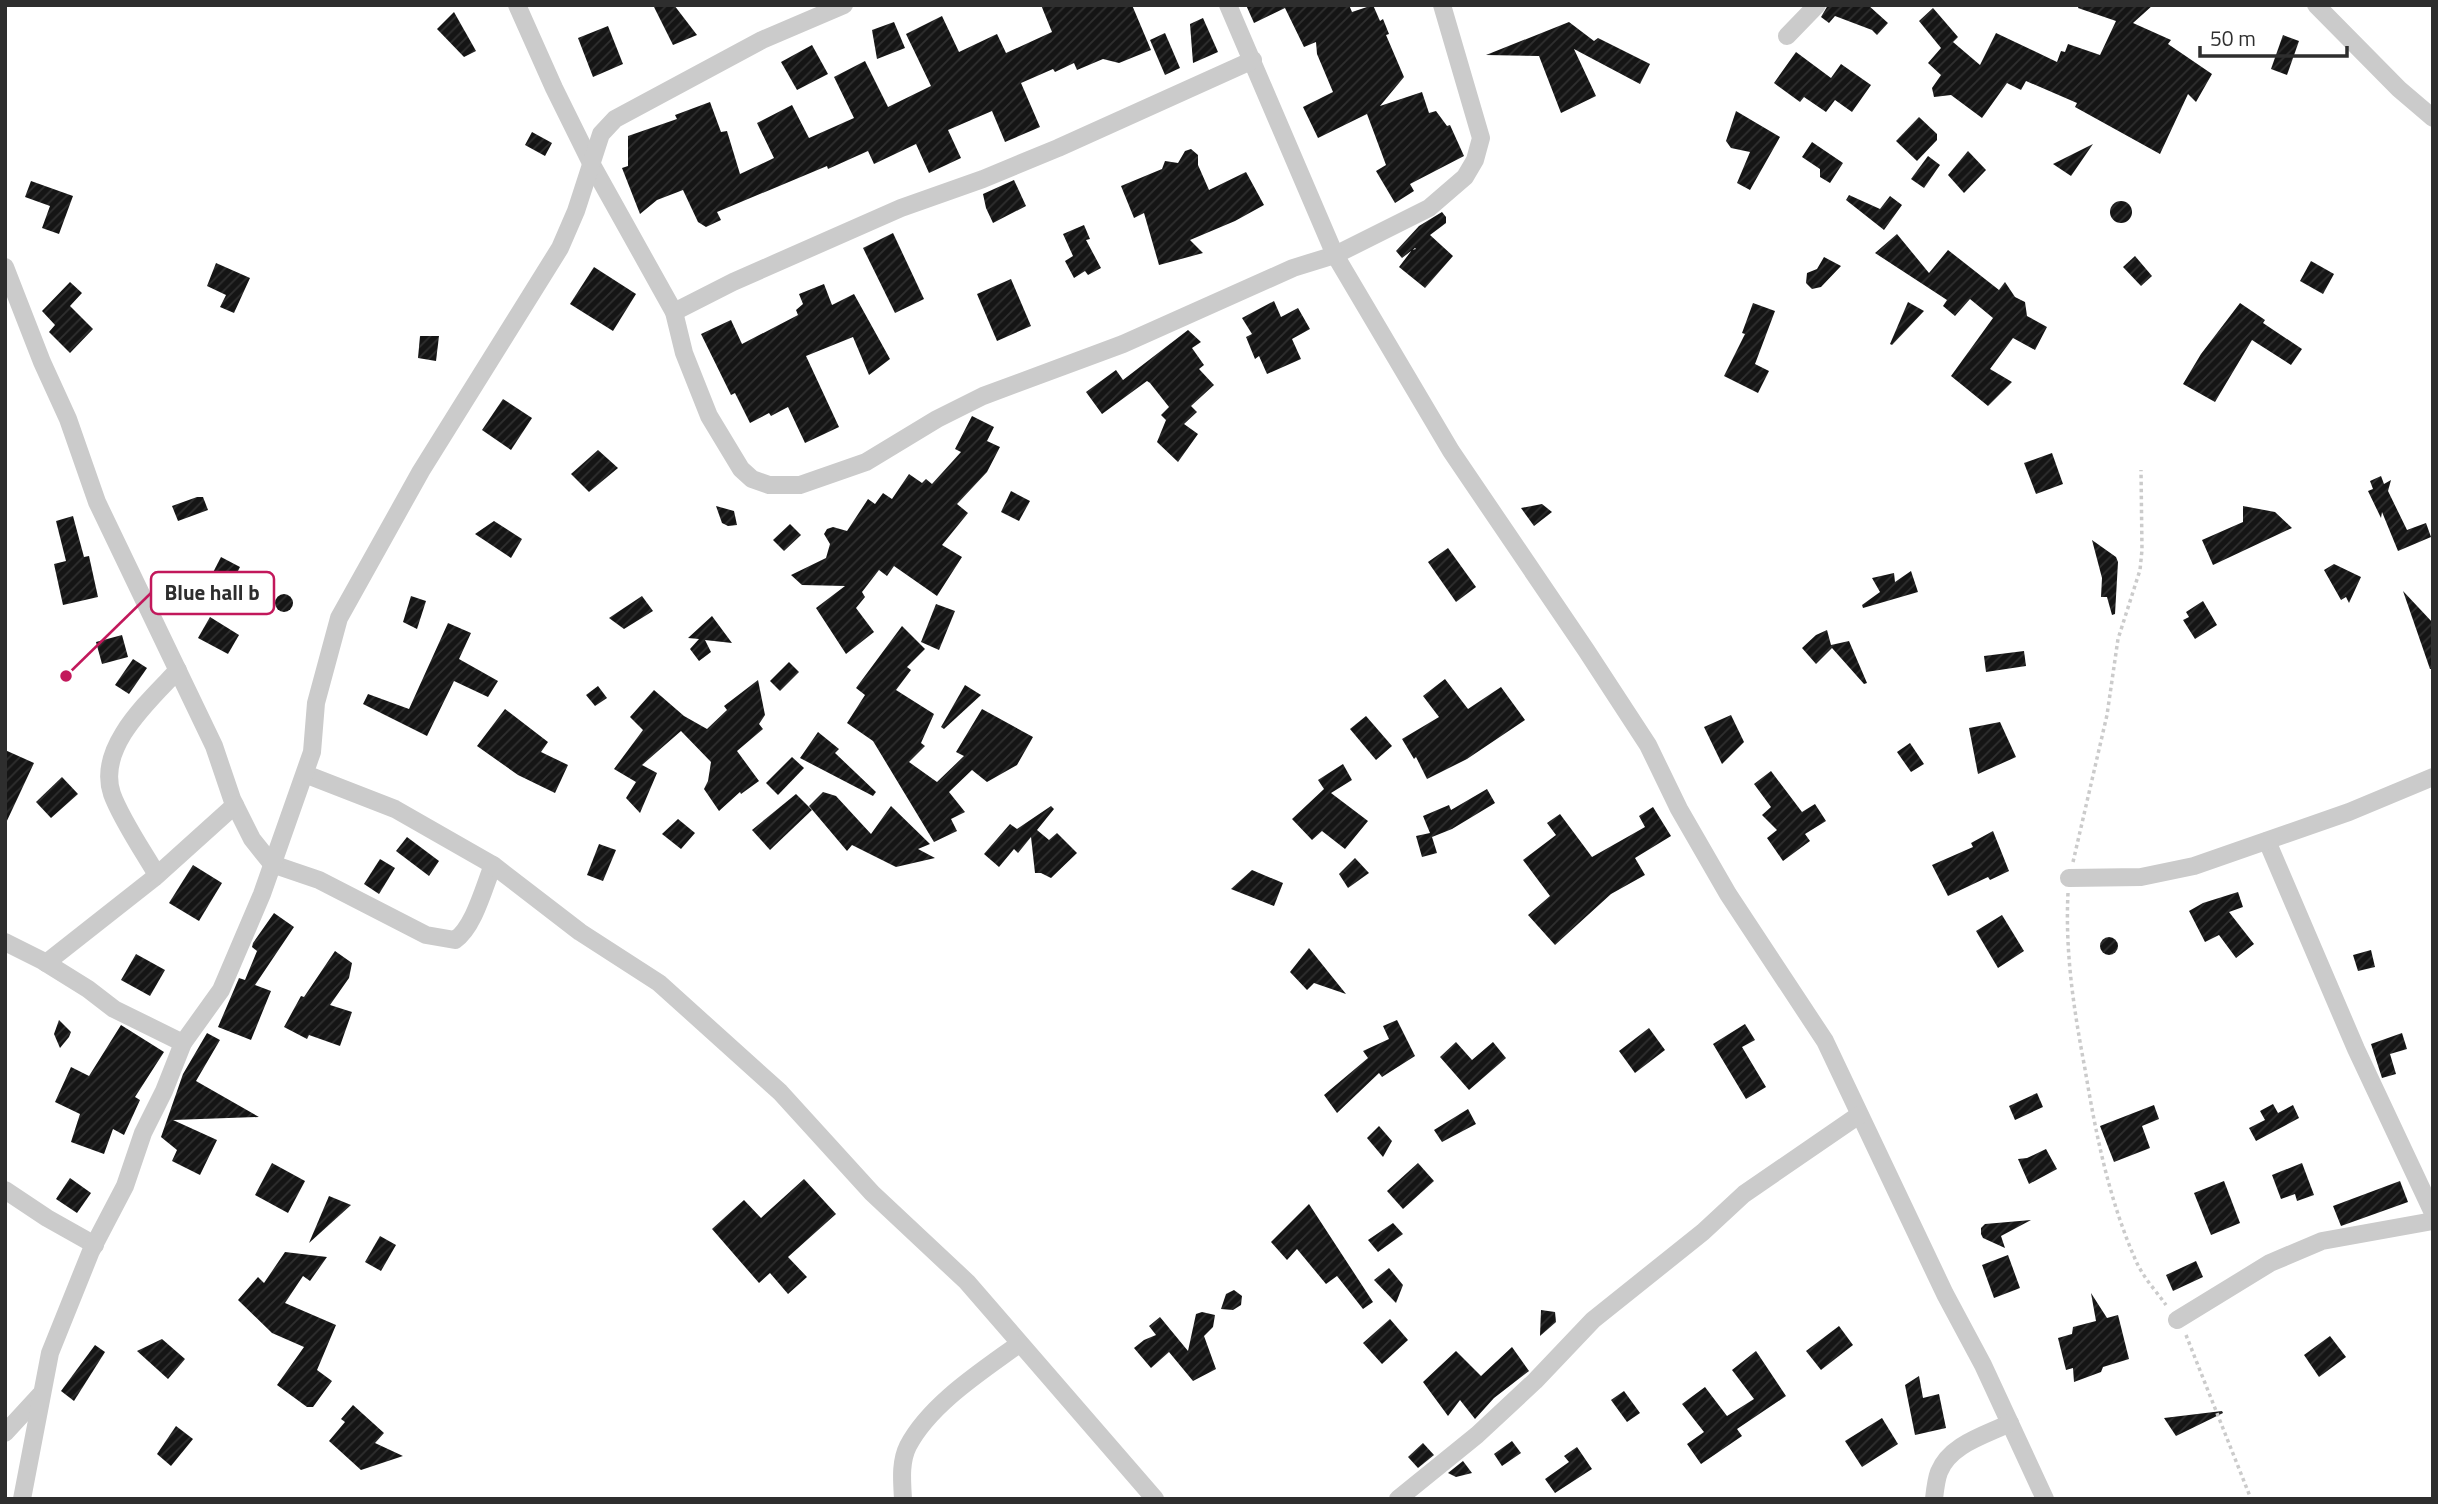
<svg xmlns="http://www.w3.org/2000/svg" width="2438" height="1504" font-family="'Titillium Web',sans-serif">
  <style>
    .building { fill: url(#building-hatch) }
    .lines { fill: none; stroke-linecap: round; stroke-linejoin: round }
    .path { stroke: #cbcbcb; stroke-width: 3.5; stroke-dasharray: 3.5 3.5; stroke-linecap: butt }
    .street { stroke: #cbcbcb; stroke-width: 18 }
    .leader { fill: none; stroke: #c2185b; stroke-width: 2.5 }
    .callout-dot { fill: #c2185b; stroke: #fff; stroke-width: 2.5 }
    .callout { fill: #fff; stroke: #c2185b; stroke-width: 2.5 }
    .callout-label { font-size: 21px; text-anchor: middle; font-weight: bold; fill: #2e2e2e }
  </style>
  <defs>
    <pattern id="building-hatch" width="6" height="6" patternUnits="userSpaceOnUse" patternTransform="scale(1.75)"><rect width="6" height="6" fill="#151515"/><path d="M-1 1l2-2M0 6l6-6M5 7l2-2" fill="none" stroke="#2f2f2f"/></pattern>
  </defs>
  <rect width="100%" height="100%" fill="#fff"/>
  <g class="building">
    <polygon points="653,5 674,5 697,35 673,45"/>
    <polygon points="1041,5 1132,5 1151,50 1119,63 1103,59 1077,70 1074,63 1055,72 1053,69 1021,83 1040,127 1005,142 992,111 948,130 961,158 929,173 916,144 874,164 868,151 828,169 827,166 717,212 721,220 706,227 698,222 683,190 657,200 640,214 622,168 628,166 628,136 677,119 675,115 710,102 721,132 727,131 740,174 774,158 757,123 792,105 809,138 854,118 834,77 865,61 888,107 931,86 906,34 942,16 959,52 997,34 1006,53 1052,32"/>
    <polygon points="1246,5 1349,5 1352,12 1373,5 1380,21 1383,19 1389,34 1386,35 1404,77 1380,106 1422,92 1429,113 1436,111 1447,126 1450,125 1464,156 1410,184 1414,191 1395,203 1376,171 1386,165 1367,114 1318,138 1303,107 1333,92 1317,54 1316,42 1304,47 1285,8 1254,23"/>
    <polygon points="1828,5 1868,5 1888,23 1877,35 1872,30 1835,16 1829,23 1821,17"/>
    <polygon points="2079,5 2153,5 2133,23 2171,40 2168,44 2212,74 2196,102 2188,94 2160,154 2075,107 2077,103 2026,81 2021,90 2007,83 1982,118 1951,95 1934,97 1932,88 1941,75 1928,63 1941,48 1919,21 1933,8 1958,37 1953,42 1980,65 1996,33 2057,62 2061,51 2065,52 2068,44 2100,55 2116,21 2078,8"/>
    <polygon points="454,12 476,51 464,57 437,29"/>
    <polygon points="1203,18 1218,52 1193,63 1190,24"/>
    <polygon points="894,22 905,48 877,59 872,30"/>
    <polygon points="1569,22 1594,41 1598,38 1650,64 1640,84 1574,49 1596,96 1561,113 1539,56 1486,55"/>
    <polygon points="608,26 623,64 593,77 578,38"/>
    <polygon points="1165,33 1180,68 1165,75 1150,40"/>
    <polygon points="2283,35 2299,41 2287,75 2271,69"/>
    <polygon points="812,45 828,74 797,90 781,62"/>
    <polygon points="1796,52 1831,78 1841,64 1871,85 1852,112 1835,100 1826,112 1804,97 1800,102 1774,83"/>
    <polygon points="1736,111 1780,137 1750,190 1737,183 1750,152 1731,148 1726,141"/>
    <polygon points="1919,117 1937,134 1937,140 1917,161 1896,141"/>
    <polygon points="532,132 552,143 545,156 525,145"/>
    <polygon points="1812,142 1843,163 1830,183 1820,177 1820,169 1802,157"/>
    <polygon points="2093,144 2071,176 2053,164"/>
    <polygon points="1191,149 1198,155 1198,165 1209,190 1246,172 1264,205 1235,221 1190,240 1203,253 1159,265 1144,213 1134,218 1121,186 1162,169 1165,161 1178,163 1185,151"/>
    <polygon points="1968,151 1986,170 1964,193 1948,175"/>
    <polygon points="1928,156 1940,165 1924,188 1911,179"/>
    <polygon points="1014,180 1026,206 993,223 986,208 983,194"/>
    <polygon points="31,181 73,196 59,234 42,228 50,206 25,197"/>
    <polygon points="1849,195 1880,209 1890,196 1902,205 1884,230 1846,200"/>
    <circle cx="2121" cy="212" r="11"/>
    <polygon points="1442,212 1446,217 1446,223 1430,235 1453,256 1425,288 1399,267 1412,250 1416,249 1415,248 1402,258 1396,251 1419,226"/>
    <polygon points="1084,225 1090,239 1086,240 1101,268 1088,275 1085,271 1074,278 1065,261 1073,256 1063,234"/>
    <polygon points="893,233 924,299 895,313 863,248"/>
    <polygon points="1897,234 1929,273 1948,250 1999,290 2005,282 2015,297 2025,302 2027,316 2047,327 2035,350 2013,338 1990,369 2012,382 1988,406 1951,376 1993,318 1970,299 1955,316 1943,306 1947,300 1875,253"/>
    <polygon points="2135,256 2152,276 2141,286 2123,267"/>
    <polygon points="1824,257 1841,266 1821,287 1812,289 1806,283 1807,273 1817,269"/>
    <polygon points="2311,261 2334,274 2323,294 2300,281"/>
    <polygon points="216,263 250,278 234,313 220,307 226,295 207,286"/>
    <polygon points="594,267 636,294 613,331 570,304"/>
    <polygon points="1011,279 1031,326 997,341 977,294"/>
    <polygon points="70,282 82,293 70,306 93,329 70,353 49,332 55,325 42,311"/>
    <polygon points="824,284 832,305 854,294 890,359 869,375 853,337 806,356 839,427 805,443 788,407 771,416 769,413 750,423 735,393 731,395 701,334 731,320 742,344 798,315 796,310 803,304 799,294"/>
    <polygon points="1274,301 1281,317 1298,308 1310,329 1292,339 1301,359 1267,374 1259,356 1255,359 1246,337 1252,334 1242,318"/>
    <polygon points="1908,302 1924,311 1892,345 1890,344"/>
    <polygon points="1753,303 1775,311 1755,364 1769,371 1758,393 1724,376 1745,334 1742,333"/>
    <polygon points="2240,303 2265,320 2263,323 2302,349 2291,365 2252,340 2215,402 2183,384 2201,354"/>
    <polygon points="1188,330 1201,342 1192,348 1204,365 1199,369 1214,385 1191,406 1197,412 1184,424 1198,434 1178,462 1157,442 1166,420 1161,415 1169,407 1150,383 1147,381 1102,414 1086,392 1116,370 1123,380"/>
    <polygon points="420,336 439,336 436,361 418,358"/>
    <polygon points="503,399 532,418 511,450 482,430"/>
    <polygon points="972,416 994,427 987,441 1000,447 987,472 957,504 968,513 942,545 962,557 937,596 894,566 887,576 879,570 862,592 865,597 856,608 874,632 846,654 816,608 845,586 802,585 791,575 826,558 830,544 824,534 827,529 833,527 847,531 868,499 875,504 883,493 892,499 909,474 922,483 926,479 932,484 961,452 955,449"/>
    <polygon points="598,450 618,468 589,492 571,474"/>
    <polygon points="2052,453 2063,484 2036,494 2024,463"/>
    <polygon points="2381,476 2384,484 2391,480 2388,491 2407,530 2426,523 2431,537 2398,551 2382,512 2381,518 2368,491 2373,489 2370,481"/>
    <polygon points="1011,491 1030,501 1019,521 1001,512"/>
    <polygon points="197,497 203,497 208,510 178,521 172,506"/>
    <polygon points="1542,504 1552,512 1534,526 1521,508"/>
    <polygon points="716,506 734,511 737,525 728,526 722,523"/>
    <polygon points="2243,506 2275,512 2292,528 2213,565 2202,540 2243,522"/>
    <polygon points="73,516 84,557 89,556 98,597 63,605 54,564 66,561 56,521"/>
    <polygon points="494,521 522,539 511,558 475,534"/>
    <polygon points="790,524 801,535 784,551 773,540"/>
    <polygon points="2092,540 2116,557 2118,562 2115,614 2112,615 2107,597 2101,597 2102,578"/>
    <polygon points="1448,548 1476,587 1456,602 1428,562"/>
    <polygon points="221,557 240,567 226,595 205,588"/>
    <polygon points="2334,564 2361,577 2349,603 2346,597 2341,600 2324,570"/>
    <polygon points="1911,571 1918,592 1863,608 1862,605 1880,592 1872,578 1894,573 1895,582"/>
    <polygon points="2403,591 2433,623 2433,669 2430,669"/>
    <circle cx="284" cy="603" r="9"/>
    <polygon points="411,596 426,601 417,629 403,622"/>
    <polygon points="642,596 653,611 624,629 609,618"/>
    <polygon points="2203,601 2217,625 2195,639 2183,620 2189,617 2186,612"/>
    <polygon points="936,604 955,611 939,650 921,642"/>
    <polygon points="712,616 732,643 705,640 711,652 699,661 690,649 699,639 688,638"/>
    <polygon points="210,617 239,635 228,654 198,638"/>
    <polygon points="448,623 471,633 459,659 498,681 488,697 454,681 427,736 363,704 368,694 409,709"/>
    <polygon points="902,626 925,649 907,667 911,670 896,690 934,714 921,743 925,746 909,762 937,782 964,756 956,752 982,709 1033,737 1017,765 987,782 972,770 949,792 965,812 951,819 957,831 934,842 873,741 847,723 865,695 856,688"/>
    <polygon points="1827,630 1831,645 1849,641 1867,683 1864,684 1832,648 1816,664 1802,648 1816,635"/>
    <polygon points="122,635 128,657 102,664 96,642"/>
    <polygon points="2024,651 2026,666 1986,672 1984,656"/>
    <polygon points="133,659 147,668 129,694 115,685"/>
    <polygon points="789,662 799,672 780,691 770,681"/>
    <polygon points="1445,679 1468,709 1501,687 1525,720 1467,759 1427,779 1416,757 1414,759 1402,739 1439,717 1423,696"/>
    <polygon points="758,680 765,715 759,724 763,729 737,751 759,781 741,794 740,792 719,811 704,789 708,781 711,762 681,731 642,765 657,773 640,813 626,798 636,782 614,769 643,730 630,717 654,690 684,716 707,729 727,710 724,706"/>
    <polygon points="965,685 981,695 944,729 941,727"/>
    <polygon points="598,686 607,698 595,706 586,695"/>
    <polygon points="505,709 548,742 541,752 568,765 555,793 518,775 477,746"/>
    <polygon points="1731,715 1744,742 1722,764 1704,727"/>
    <polygon points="1366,716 1392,746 1376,760 1350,729"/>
    <polygon points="2000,722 2016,757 1978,774 1969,728"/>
    <polygon points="818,732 839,749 835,753 876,792 873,796 800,758"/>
    <polygon points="1910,743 1924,764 1911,772 1897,752"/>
    <polygon points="5,750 34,763 5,825"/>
    <polygon points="792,757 804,768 778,795 766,783"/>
    <polygon points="1343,764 1352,780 1331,793 1368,821 1345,849 1322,831 1312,840 1292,819 1324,789 1318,780"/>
    <polygon points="1771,771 1802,812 1815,804 1826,821 1805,834 1810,841 1783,861 1767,838 1777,830 1762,815 1771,807 1754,784"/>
    <polygon points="62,777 78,794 51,818 36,802"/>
    <polygon points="1487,789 1495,803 1452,829 1432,837 1437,853 1422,857 1416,836 1430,833 1423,816 1449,805 1451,810"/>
    <polygon points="823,792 836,796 871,834 891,806 930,844 918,849 935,858 896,867 852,845 847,851 809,806"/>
    <polygon points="796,794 812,810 770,850 752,830"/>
    <polygon points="1051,806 1054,809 1037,830 1049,840 1057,833 1077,853 1051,878 1041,873 1035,873 1031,837 1018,853 1014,849 999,867 984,854 1010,824 1017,829"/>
    <polygon points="1653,807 1671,836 1635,858 1645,875 1611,894 1555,945 1528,915 1550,896 1523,860 1556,835 1547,823 1560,814 1592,857 1645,827 1639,816"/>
    <polygon points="678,819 695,833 681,849 662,834"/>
    <polygon points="1993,831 2009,871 1990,880 1988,877 1948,896 1932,865 1973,847 1971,843"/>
    <polygon points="407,837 439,861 429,876 396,851"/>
    <polygon points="599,844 616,850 603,881 587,875"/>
    <polygon points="1355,858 1369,873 1348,888 1339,874"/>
    <polygon points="380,859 395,868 379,894 364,884"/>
    <polygon points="193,865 222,883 199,921 169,903"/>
    <polygon points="1252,870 1283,883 1274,906 1231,889"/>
    <polygon points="2238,892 2243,907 2229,912 2254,944 2236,958 2219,935 2205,942 2189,911 2203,903"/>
    <polygon points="274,913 294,927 255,985 271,991 251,1040 218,1027 239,978 245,980 257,951 252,947 253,943"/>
    <polygon points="2002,915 2024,951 1998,968 1976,931"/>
    <circle cx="2109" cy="946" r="9"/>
    <polygon points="1309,948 1346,994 1314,983 1307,990 1290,972"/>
    <polygon points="2371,950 2375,967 2358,971 2353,955"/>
    <polygon points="335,951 352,963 349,978 330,1005 352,1012 340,1046 309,1035 307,1039 284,1027 301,996 304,997"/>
    <polygon points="136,954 165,970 150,996 121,980"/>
    <polygon points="59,1020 71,1032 69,1037 60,1048 54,1034"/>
    <polygon points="1397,1020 1415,1056 1382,1077 1379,1073 1337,1113 1324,1095 1368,1058 1363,1051 1389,1039 1383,1026"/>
    <polygon points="1745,1024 1755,1040 1742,1047 1766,1087 1746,1099 1713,1044"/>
    <polygon points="121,1025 164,1052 135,1097 140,1100 124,1135 113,1129 104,1154 71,1142 80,1114 55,1102 71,1067 89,1076"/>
    <polygon points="1649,1028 1665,1050 1635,1073 1619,1051"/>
    <polygon points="207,1033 220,1040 196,1081 259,1117 173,1120 217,1140 200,1175 172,1161 177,1150 161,1137 183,1074"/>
    <polygon points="2402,1033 2407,1049 2390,1054 2396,1074 2382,1078 2371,1044"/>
    <polygon points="1456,1042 1472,1060 1493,1042 1506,1058 1469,1090 1440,1057"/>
    <polygon points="2037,1093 2043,1107 2015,1120 2009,1106"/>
    <polygon points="2273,1104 2278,1113 2293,1105 2299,1118 2256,1141 2249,1128 2265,1120 2260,1111"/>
    <polygon points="2154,1105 2159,1119 2142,1126 2150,1148 2114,1162 2100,1126"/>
    <polygon points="1468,1109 1476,1124 1442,1142 1434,1130"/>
    <polygon points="1379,1126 1392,1141 1383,1157 1367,1138"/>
    <polygon points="2046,1149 2057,1169 2029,1184 2018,1159 2027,1158"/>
    <polygon points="272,1163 305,1181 288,1213 255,1195"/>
    <polygon points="1418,1163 1434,1181 1403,1209 1387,1191"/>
    <polygon points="2302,1163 2314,1195 2297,1201 2295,1194 2281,1199 2272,1175"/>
    <polygon points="70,1178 91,1193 77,1213 56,1199"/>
    <polygon points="804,1179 836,1214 788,1257 807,1277 788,1294 770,1273 759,1283 712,1229 744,1200 761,1218"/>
    <polygon points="2224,1181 2240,1223 2211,1235 2194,1193"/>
    <polygon points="2400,1181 2408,1202 2341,1226 2333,1206"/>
    <polygon points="329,1196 351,1205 309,1243"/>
    <polygon points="1309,1204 1373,1302 1363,1309 1337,1276 1326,1284 1297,1249 1287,1260 1271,1242"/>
    <polygon points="2031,1220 2001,1236 2005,1248 1983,1238 1981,1234 1981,1228 1985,1224"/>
    <polygon points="1393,1223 1403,1234 1378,1252 1368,1240"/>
    <polygon points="380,1236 396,1245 381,1271 365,1262"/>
    <polygon points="285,1252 327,1257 310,1281 303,1276 285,1303 336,1325 317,1370 332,1381 313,1407 307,1407 277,1385 304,1347 272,1333 238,1300 258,1277 264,1283"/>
    <polygon points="2008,1255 2020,1288 1994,1298 1982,1265"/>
    <polygon points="2196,1261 2203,1277 2173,1291 2166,1275"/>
    <polygon points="1389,1268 1403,1285 1396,1303 1374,1280"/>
    <polygon points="1234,1290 1242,1296 1241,1305 1233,1310 1221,1309 1226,1294"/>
    <polygon points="2091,1293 2107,1318 2118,1315 2129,1359 2103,1367 2101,1372 2074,1382 2073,1368 2066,1370 2058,1338 2072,1334 2073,1327 2096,1321"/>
    <polygon points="1541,1310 1555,1312 1556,1322 1540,1336"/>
    <polygon points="1202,1312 1215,1315 1213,1327 1204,1336 1216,1369 1193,1381 1169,1352 1151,1368 1134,1348 1144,1340 1156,1335 1149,1326 1160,1317 1188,1351 1196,1314"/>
    <polygon points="1390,1319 1408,1340 1382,1364 1363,1343"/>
    <polygon points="1839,1326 1853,1345 1821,1370 1806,1351"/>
    <polygon points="2330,1336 2346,1357 2319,1377 2304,1355"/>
    <polygon points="162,1339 185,1359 168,1379 137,1351"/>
    <polygon points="95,1345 105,1352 74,1401 61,1391"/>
    <polygon points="1512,1347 1529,1371 1494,1398 1475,1419 1460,1400 1448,1416 1423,1382 1456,1351 1481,1376"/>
    <polygon points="1756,1351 1786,1396 1737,1429 1742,1436 1701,1464 1687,1444 1704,1432 1682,1404 1705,1387 1727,1416 1754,1399 1732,1370"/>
    <polygon points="1919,1376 1923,1398 1939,1394 1946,1428 1915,1435 1905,1385"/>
    <polygon points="1624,1391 1640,1413 1627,1422 1611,1400"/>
    <polygon points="353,1405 384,1433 375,1443 403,1456 361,1470 329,1441 345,1422 341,1419"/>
    <polygon points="2222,1411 2223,1413 2176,1436 2164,1418"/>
    <polygon points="1882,1418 1898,1444 1862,1467 1845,1441"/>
    <polygon points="176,1426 193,1439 171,1466 157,1454"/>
    <polygon points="1512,1441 1521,1453 1502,1466 1494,1454"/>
    <polygon points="1423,1443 1434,1455 1418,1468 1408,1457"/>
    <polygon points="1577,1447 1592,1469 1555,1493 1545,1479 1569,1462 1564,1456"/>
    <polygon points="1463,1461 1472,1473 1456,1477 1448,1473"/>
  </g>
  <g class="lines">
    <g class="path">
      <polyline points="2073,862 2107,715 2118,639 2140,570 2142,550 2141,470"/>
      <path d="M2068,893C2065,953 2074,1011 2085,1069C2096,1135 2109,1200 2136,1261C2143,1277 2156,1291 2166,1305"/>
      <polyline points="2186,1335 2251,1499"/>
    </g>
    <g class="street">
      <polyline points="517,5 554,88 592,165 674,312 684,353 709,416 741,469 752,479 769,485 800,485 866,462 937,419 983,396 1123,344 1293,268 1335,255 1429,208 1465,177 1475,160 1481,138 1442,5"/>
      <polyline points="1228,5 1335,255 1451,451 1586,650 1648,745 1679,809 1728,894 1825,1041 1945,1294 1983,1365 2045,1499"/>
      <polyline points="2316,5 2399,89 2433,118"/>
      <polyline points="1787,36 1817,5"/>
      <path d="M5,267L42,362L68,419L97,502L214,746L232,799L252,839L272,864L319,880L426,935L455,940C474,927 484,887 493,865"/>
      <polyline points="674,312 733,282 901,208 983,179 1058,148 1253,60"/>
      <polyline points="305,774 395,809 493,865 580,932 659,983 780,1092 872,1193 967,1282 1155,1499"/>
      <polyline points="2267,841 2356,1049 2433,1213"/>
      <path d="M157,875C143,851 121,819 112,794C96,747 150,700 178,670"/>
      <polyline points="2069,878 2141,877 2194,866 2349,812 2433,777"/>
      <polyline points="5,942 43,961 88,989 114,1009 183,1043"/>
      <polyline points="46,963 154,878 235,805"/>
      <polyline points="5,1190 47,1218 95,1245"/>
      <polyline points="2177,1320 2270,1263 2322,1241 2433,1221"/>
      <polyline points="5,1433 40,1395"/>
      <polyline points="22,1499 50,1353 91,1251 125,1186 143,1133 164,1091 183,1043 221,990 262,894 312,752 316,703 339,618 421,471 560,248 576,211 601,134 615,119 762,40 844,5"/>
      <path d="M903,1499C902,1481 900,1462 908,1446C930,1404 982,1371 1019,1344"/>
      <polyline points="1398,1499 1477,1435 1535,1381 1593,1320 1703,1232 1744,1194 1859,1115"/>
      <path d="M1934,1499C1935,1490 1936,1480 1939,1472C1950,1444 1986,1435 2010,1423"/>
    </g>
  </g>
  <path class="leader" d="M66 676L151 593"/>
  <circle class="callout-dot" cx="66" cy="676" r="7"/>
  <rect class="callout" x="151" y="572" width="123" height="42" rx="7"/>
  <g class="callout-label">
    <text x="212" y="600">Blue hall b</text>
  </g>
  <rect width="2438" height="1504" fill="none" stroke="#2e2e2e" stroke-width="14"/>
  <path d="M2200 46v10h147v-10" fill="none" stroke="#2e2e2e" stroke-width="3.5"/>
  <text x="2210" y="46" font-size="21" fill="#2e2e2e" stroke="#ffffff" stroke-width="5" paint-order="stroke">50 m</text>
</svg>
